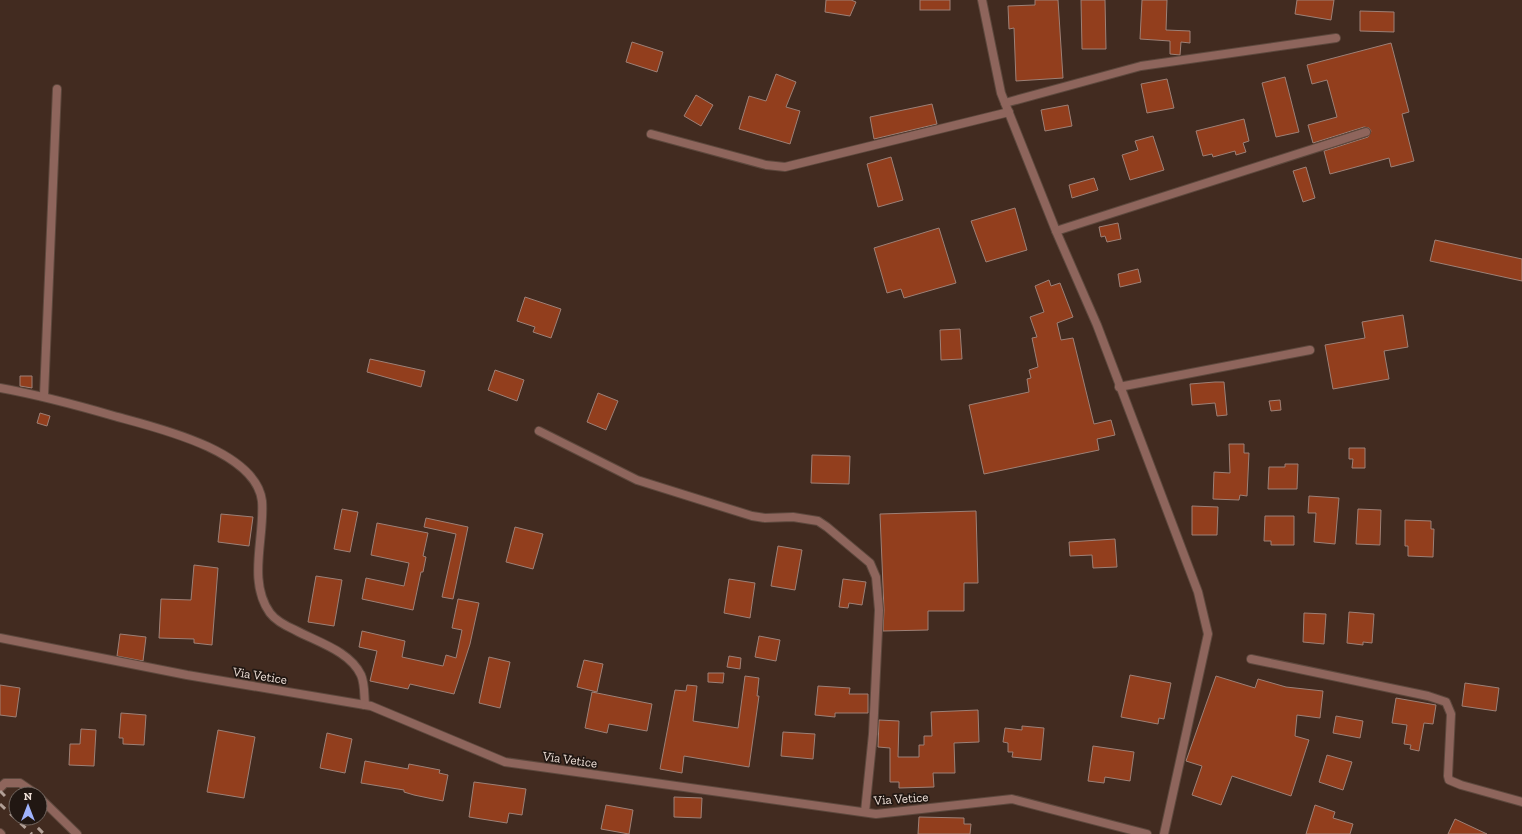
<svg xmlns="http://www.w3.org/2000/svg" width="1522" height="834" font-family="'Zilla Slab',serif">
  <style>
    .building { fill: #923e1d; stroke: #9d8076 }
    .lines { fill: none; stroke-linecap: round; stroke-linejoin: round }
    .street-casing { stroke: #5d483d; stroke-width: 10 }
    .street { stroke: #8e655c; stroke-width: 8 }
    .rail { stroke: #b19f96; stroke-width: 3; stroke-dasharray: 7 7; stroke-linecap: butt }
    .labels { text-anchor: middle; stroke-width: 3.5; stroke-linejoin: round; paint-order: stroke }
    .street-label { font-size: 13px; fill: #edded6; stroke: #211712 }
  </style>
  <rect width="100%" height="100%" fill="#422b20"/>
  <g class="building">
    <polygon points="826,0 851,0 856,2 850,16 825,12"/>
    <rect x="920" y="0" width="30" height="10"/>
    <polygon points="1035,0 1058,0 1063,78 1016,81 1014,28 1009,29 1008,6 1035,5"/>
    <polygon points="1081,0 1105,0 1106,49 1082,49"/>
    <polygon points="1142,0 1167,0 1166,30 1190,31 1190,43 1181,42 1180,55 1170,54 1170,41 1140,39"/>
    <polygon points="1297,0 1334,0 1331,20 1295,14"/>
    <polygon points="1360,11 1394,12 1394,32 1360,31"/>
    <polygon points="632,42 663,52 657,72 626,62"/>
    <polygon points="1391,43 1409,112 1402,114 1414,161 1391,167 1389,158 1330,174 1324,151 1368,137 1371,131 1369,128 1364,127 1313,143 1308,125 1337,117 1327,80 1312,84 1307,65"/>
    <polygon points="776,74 796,82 786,107 800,111 790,144 739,129 749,96 766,101"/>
    <polygon points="1285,77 1299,132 1276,137 1262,83"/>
    <polygon points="1167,79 1174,108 1147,113 1141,84"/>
    <polygon points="696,95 713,105 701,126 684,116"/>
    <polygon points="932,104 937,124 874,139 870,117"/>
    <polygon points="1068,105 1072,126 1045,131 1041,110"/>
    <polygon points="1244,119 1249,141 1243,143 1246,152 1236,155 1235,151 1213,157 1212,154 1203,156 1196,131"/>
    <polygon points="1153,136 1164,170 1130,180 1122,155 1138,150 1135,141"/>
    <polygon points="891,157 903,200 878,207 867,164"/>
    <polygon points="1306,167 1315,198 1303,202 1293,171"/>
    <polygon points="1094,178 1098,190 1072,198 1069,185"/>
    <polygon points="1015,208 1027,250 986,262 971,221"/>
    <polygon points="1118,223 1121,239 1107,242 1105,236 1101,237 1099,227"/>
    <polygon points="939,228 956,283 904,298 901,289 887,293 874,248"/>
    <polygon points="1435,240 1522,259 1522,281 1430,261"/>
    <polygon points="1138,269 1141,282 1120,287 1118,274"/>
    <polygon points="1049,280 1051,286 1060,283 1073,317 1057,323 1061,340 1073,338 1094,424 1111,420 1115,435 1097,439 1099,450 984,474 969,405 1029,392 1027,379 1031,378 1029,370 1038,367 1032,338 1037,337 1030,317 1044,312 1035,286"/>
    <polygon points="525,297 561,309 551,338 533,332 535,327 517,321"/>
    <polygon points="1403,315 1408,347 1384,351 1389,379 1333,389 1325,345 1365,338 1362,322"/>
    <polygon points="960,329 962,359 941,360 940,330"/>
    <polygon points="370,359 425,371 421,387 367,372"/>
    <polygon points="495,370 524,380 517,401 488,390"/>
    <polygon points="20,376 32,376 32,388 20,386"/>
    <polygon points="1215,382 1224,382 1227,415 1217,416 1215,403 1192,405 1190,384"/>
    <polygon points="598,393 618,401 606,430 587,422"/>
    <polygon points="1280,400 1281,410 1271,411 1269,401"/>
    <polygon points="40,413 50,416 47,426 37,423"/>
    <polygon points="1229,444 1244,444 1244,453 1249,453 1247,496 1240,495 1239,500 1213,499 1214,472 1230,473"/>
    <polygon points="1349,448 1365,448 1365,468 1352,468 1353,459 1349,459"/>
    <polygon points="812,455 850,456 849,484 811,483"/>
    <polygon points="1285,464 1298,464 1297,489 1268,489 1269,467 1285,467"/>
    <polygon points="1309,496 1339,498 1335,544 1314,542 1316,513 1308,513"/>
    <polygon points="1192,506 1218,507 1217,535 1192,535"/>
    <polygon points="342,509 358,512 350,552 334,549"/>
    <polygon points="1358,509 1381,510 1380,545 1356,544"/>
    <polygon points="976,511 978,583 964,583 964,611 928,611 928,630 883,631 884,610 880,514"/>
    <polygon points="221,514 253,517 249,546 218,542"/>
    <polygon points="1265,516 1294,516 1294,545 1271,545 1271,541 1264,541"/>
    <polygon points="426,518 468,527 453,599 442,597 456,534 424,527"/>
    <polygon points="1405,520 1431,521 1431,529 1434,529 1433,557 1408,556 1408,546 1405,546"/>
    <polygon points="377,523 428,533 423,556 426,557 423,572 421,572 413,610 362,599 366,578 404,586 409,563 371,555"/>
    <polygon points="515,527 543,534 533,569 506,562"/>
    <polygon points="1115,539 1117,567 1093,568 1092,555 1070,556 1069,542"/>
    <polygon points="778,546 802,550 795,590 771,586"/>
    <polygon points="194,565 218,568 212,645 194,643 194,639 159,638 161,599 191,600"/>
    <polygon points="316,576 342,580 334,626 308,622"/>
    <polygon points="729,579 755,583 750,618 724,613"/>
    <polygon points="843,579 866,582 862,605 849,603 848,608 839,607"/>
    <polygon points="458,599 479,603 470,644 454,694 410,684 408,689 370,681 377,651 359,647 362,631 405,641 402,657 443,666 446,655 456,658 462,630 452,628"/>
    <polygon points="1349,612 1374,614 1372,643 1363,642 1363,645 1347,643"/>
    <polygon points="1304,613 1326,614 1324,644 1303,642"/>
    <polygon points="120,634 146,637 143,661 117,656"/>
    <polygon points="759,636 780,640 776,661 755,657"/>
    <polygon points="729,656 741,658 740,669 727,667"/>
    <polygon points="489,657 510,662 500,708 479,703"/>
    <polygon points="584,660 603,664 597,692 577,687"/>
    <polygon points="708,673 724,673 723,683 708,682"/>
    <polygon points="1130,675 1171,683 1164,719 1159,718 1158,724 1121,717"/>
    <polygon points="745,676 759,678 757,696 759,696 749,767 684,756 682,773 660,769 675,690 686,691 687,685 697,686 693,721 738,728"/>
    <polygon points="1216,676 1255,688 1258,679 1286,687 1323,691 1320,718 1297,715 1295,736 1309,740 1291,796 1232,776 1221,805 1192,795 1202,766 1186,761"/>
    <polygon points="1465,683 1499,688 1496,711 1462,706"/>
    <polygon points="0,685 20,688 16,717 0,715"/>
    <polygon points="818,686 850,688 849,694 868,694 868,713 835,713 835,717 815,715"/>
    <polygon points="592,692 652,704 647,731 609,724 607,733 585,728"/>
    <polygon points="1396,698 1436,705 1433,724 1424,723 1419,751 1410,749 1411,745 1404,744 1407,725 1392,723"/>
    <polygon points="978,710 979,742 954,743 955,773 933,773 934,787 899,788 899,782 890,782 890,748 878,747 879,720 899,721 898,757 919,757 919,745 924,745 924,736 932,736 931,712"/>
    <polygon points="121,713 146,715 144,745 123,744 123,738 119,738"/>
    <polygon points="1336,716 1363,721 1360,738 1333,733"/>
    <polygon points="1022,726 1044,728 1041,760 1012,757 1013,752 1008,752 1008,743 1003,742 1005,728 1022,730"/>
    <polygon points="81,729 96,730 94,766 69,765 70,744 80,744"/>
    <polygon points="218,730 255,737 244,798 207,792"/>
    <polygon points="783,732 815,734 813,759 781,756"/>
    <polygon points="327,733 352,739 345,773 320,768"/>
    <polygon points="1093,746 1134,752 1130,781 1105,777 1104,783 1088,781"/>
    <polygon points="1327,755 1352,762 1343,790 1319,782"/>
    <polygon points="365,761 408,769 409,764 440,770 439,773 448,775 443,801 414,795 404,792 404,790 361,783"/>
    <polygon points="474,782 526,789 522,815 509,813 507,823 469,817"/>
    <polygon points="674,797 702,798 701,818 674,817"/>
    <polygon points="606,805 633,810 629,834 601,829"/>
    <polygon points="1315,805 1335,812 1333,818 1353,824 1350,834 1306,834"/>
    <polygon points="919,817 964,818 964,824 971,824 970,834 918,834"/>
    <polygon points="1455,819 1487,834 1448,834"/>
  </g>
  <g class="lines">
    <g class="street-casing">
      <g id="street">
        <polyline points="982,0 1001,93 1056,231 1097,325 1198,592 1208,634 1164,834"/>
        <polyline points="1005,103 1141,66 1336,38"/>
        <polyline points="651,134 766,165 785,167 1009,112"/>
        <polyline points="1056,231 1366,132"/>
        <polyline points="1119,387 1310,350"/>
        <path d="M0,388C39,395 76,405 114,416C154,427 256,450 262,501C265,537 247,581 270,613C276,621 286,626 295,630C317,642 350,651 361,675C365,684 364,696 365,705"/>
        <polyline points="44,395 57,89"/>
        <polyline points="539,431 637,480 752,516 765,518 793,517 818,521 827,527 870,563 876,577 879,610 873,734 865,812"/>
        <polyline points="0,638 187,675 371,706 505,762 876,814 1012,799 1147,834"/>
        <polyline points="1251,659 1428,696 1446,702 1451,714 1448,776 1449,780 1461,785 1522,802"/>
        <polyline points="0,788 5,783 20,783 36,794"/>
        <polyline points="40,798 77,834"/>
        <polyline points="0,833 1,834"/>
      </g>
    </g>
    <use href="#street" class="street"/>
    <g class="rail">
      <polyline points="0,791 16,807"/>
      <polyline points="0,804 32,834"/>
      <polyline points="28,818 44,834"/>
    </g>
  </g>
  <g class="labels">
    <g class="street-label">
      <text transform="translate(260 675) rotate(9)" y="5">Via Vetice</text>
      <text transform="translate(570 759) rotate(8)" y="5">Via Vetice</text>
      <text transform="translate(901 798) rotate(-4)" y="5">Via Vetice</text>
    </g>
  </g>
  <g transform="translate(28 806)"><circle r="19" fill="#211712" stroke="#736760"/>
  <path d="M0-3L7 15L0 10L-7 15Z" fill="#9fb3fd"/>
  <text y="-6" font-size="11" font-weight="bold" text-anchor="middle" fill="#edded6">N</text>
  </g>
</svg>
